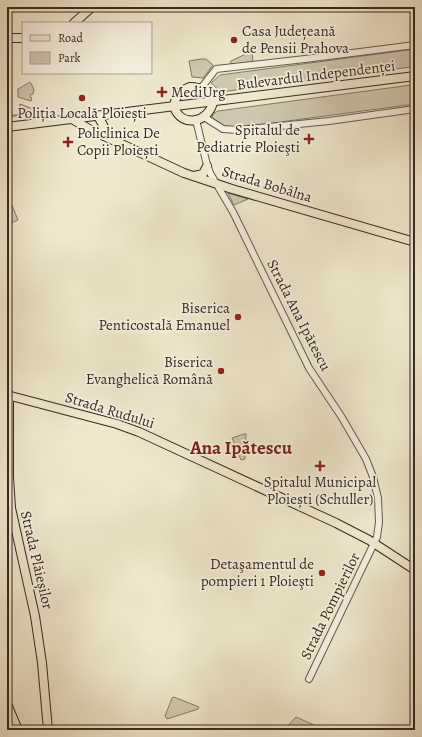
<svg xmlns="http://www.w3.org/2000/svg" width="422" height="737" font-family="Alegreya,serif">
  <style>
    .green { fill: #cfc8af; stroke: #827968 }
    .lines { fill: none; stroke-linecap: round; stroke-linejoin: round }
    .minor-casing { stroke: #645a4c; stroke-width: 8 }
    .major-casing { stroke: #352a21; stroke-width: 10 }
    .minor { stroke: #f5f0de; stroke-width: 6 }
    .major { stroke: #efe8cc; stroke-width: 8 }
    .poi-dot { fill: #8f2418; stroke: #f5f0de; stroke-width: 1.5 }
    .labels { text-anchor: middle; stroke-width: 3.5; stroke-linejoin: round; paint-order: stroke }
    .poi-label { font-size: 15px; fill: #352a21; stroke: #f5f0de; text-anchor: end }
    .street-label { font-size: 15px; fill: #352a21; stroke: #f5f0de }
    .district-label { font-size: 19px; font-weight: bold; fill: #7a1f14; stroke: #f5f0de }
  </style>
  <rect width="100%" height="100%" fill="#efe8cc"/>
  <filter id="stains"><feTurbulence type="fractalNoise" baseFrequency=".005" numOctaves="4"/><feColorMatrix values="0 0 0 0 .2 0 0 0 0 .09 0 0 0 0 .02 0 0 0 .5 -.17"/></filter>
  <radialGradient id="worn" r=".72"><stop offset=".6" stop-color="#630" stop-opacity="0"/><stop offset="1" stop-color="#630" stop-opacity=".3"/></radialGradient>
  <g class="green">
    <polygon points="415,49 415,64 411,67 221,92 211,83 220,75"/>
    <polygon points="252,51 253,62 232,64 230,63 231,61"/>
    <polygon points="201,59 206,59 213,65 203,78 192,77 189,61"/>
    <polygon points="30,82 34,89 33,94 31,94 30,97 32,98 31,101 18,97 18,89"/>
    <path d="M411,85L415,88V104L243,127C230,127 221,128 212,117L214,113L218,111Z"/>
    <polygon points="20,104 38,111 39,113 7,117 7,111 11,112 11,115 18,115"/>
    <polygon points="228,193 248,199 234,205"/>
    <polygon points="11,203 18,220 9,224 7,220 7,204"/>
    <polygon points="244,434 246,434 245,459 241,460 232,438"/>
    <polygon points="174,697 199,707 198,709 167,719 165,716 172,698"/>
    <polygon points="296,717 325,730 284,730"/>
  </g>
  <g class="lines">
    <g class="minor-casing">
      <g id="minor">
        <polyline points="201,88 216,69 305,59 415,45"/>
        <polyline points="204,117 223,129 238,130 329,121 415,109"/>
        <polyline points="196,120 206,161 210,173 233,212 309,368 341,416 366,459 373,477 378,498 379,522 377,537 309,679"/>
        <polyline points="7,382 9,396"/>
      </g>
    </g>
    <g class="major-casing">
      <g id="major">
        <polyline points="74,23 92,7"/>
        <polyline points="7,38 23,38"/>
        <path d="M190,87C202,87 209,91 213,102C209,122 182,129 174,107C175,96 180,91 190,87Z"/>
        <polyline points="98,116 104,127 104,136"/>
        <polyline points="72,119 89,129 184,173 232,189 415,242"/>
        <polyline points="7,127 415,76"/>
        <polyline points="194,176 203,174 207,166"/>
        <polyline points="7,395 117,424 139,432 336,523 369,540 415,570"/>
        <polyline points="9,396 9,477 11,508 35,616 42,663 48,730"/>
        <polyline points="7,704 18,730"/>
      </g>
    </g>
    <use href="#minor" class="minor"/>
    <use href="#major" class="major"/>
  </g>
  <g class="poi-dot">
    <circle cx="234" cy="40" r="4"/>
    <path d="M160 86h4v4h4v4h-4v4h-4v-4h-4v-4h4z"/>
    <circle cx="82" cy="98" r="4"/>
    <path d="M307 133h4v4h4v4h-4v4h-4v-4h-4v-4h4z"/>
    <path d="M66 136h4v4h4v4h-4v4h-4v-4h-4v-4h4z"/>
    <circle cx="238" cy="317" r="4"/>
    <circle cx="221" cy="371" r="4"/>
    <path d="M318 460h4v4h4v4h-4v4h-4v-4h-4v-4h4z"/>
    <circle cx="322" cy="573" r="4"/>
  </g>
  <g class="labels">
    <g class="poi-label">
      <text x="242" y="36" text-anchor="start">Casa Județeană<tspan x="242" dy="17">de Pensii Prahova</tspan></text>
      <text x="171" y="97" text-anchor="start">MediUrg</text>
      <text x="82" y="118" text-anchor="middle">Poliția Locală Ploiești</text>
      <text x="300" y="135">Spitalul de<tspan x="300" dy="17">Pediatrie Ploieşti</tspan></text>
      <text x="77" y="138" text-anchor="start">Policlinica De<tspan x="77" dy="17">Copii Ploiești</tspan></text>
      <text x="230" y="313">Biserica<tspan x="230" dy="17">Penticostală Emanuel</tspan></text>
      <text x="213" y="367">Biserica<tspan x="213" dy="17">Evanghelică Română</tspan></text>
      <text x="320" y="487" text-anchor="middle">Spitalul Municipal<tspan x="320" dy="17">Ploiești (Schuller)</tspan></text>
      <text x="314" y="569">Detaşamentul de<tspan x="314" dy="17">pompieri 1 Ploieşti</tspan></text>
    </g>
    <g class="street-label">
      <text transform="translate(316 75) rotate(-7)" y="5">Bulevardul Independenței</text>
      <text transform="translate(267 184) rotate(17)" y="5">Strada Bobâlna</text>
      <text transform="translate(299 315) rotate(63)" y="5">Strada Ana Ipătescu</text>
      <text transform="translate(110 410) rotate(17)" y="5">Strada Rudului</text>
      <text transform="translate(37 560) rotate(77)" y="5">Strada Plăieșilor</text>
      <text transform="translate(330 606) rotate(-64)" y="5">Strada Pompierilor</text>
    </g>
    <g class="district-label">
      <text x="241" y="454">Ana Ipătescu</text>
    </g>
  </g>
  <rect width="422" height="737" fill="none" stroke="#efe8cc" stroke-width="24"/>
  <rect x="8" y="8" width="406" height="721" fill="none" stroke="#352a21" stroke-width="2"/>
  <rect x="12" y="12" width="398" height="713" fill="none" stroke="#352a21"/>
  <rect x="22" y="22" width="130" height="52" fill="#f5f0de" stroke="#a8a192"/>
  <rect x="30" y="35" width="20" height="6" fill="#efe8cc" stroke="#a8a192"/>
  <text x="58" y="42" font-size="12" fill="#352a21">Road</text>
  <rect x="30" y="52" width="20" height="12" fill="#cfc8af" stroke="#a8a192"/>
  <text x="58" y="62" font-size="12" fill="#352a21">Park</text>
  <rect width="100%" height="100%" filter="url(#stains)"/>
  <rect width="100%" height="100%" fill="url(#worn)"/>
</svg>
